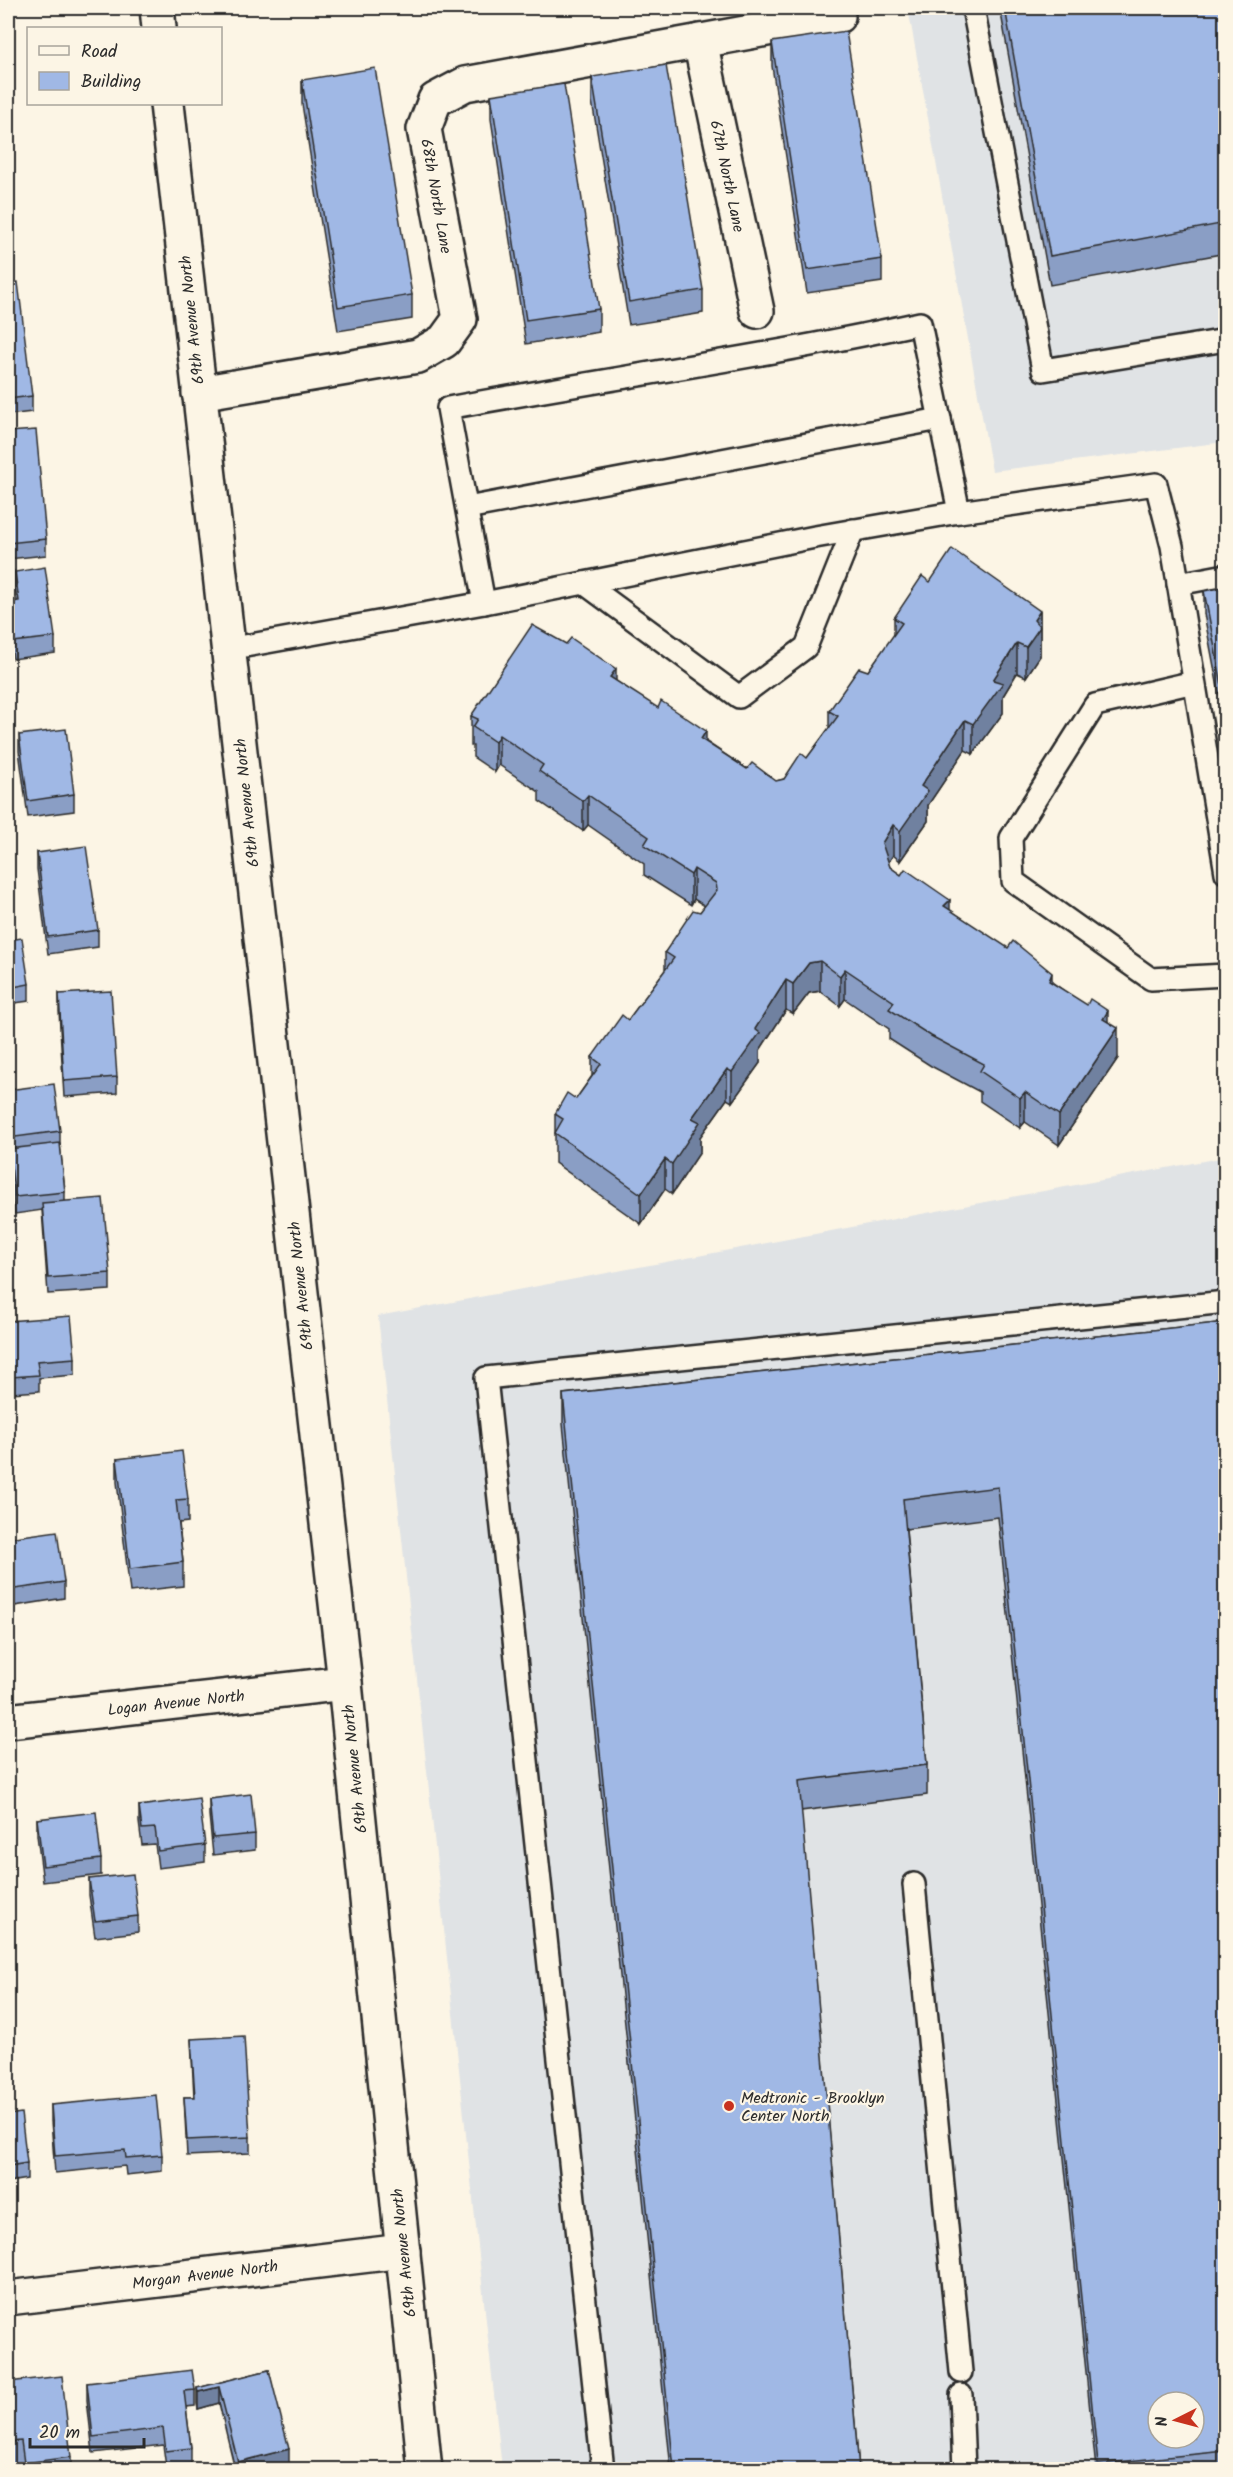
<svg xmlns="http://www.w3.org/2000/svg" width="1233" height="2477" font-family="Kalam,sans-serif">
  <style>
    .built { fill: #e0e3e5; fill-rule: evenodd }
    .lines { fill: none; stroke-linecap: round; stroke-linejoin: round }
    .lane-casing { stroke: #2b2b2b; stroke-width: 26 }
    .street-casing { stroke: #2b2b2b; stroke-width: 38 }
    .secondary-casing { stroke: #2b2b2b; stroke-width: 38 }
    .lane { stroke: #fcf5e5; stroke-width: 21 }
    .street { stroke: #fcf5e5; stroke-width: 33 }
    .secondary { stroke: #fcf5e5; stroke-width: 33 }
    .wall { fill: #8a9ec5; stroke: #2b2b2b; stroke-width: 1.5 }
    .shaded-wall { fill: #7081a0; stroke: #2b2b2b; stroke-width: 1.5 }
    .building { fill: #a0b8e5; stroke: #2b2b2b; stroke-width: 1.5; fill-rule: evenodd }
    .poi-dot { fill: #c8321e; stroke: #fcf5e5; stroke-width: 2 }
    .labels { text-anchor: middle; stroke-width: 4.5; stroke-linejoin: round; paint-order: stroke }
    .street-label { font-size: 16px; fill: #2b2b2b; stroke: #fcf5e5 }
    .poi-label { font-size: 16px; fill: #2b2b2b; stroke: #fcf5e5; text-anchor: start }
  </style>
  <rect width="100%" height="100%" fill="#fcf5e5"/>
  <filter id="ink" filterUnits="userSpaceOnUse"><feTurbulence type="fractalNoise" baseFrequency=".0167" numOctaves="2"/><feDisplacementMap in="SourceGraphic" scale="12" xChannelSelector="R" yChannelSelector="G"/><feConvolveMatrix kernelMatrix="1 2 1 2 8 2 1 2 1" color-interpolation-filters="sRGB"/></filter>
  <g filter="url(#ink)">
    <g class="built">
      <polygon points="908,8 1225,8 1225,442 992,471"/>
      <path d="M1225,1157V2469H502L378,1316ZM1158,2402H1194V2438H1158Z"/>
    </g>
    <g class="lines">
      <g class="lane-casing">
        <g id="lane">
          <polyline points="973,8 1043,370 1226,340"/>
          <polyline points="467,508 940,419"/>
          <polyline points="584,583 739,697 806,647 853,530"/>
          <polyline points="1178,584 1226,575"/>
          <polyline points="484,603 815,537 959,512"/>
          <path d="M228,649L484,603L448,408C605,379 764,357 920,323L959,512L1156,484L1172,546L1226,873"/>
          <polyline points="1194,682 1095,705 1011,838 1013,881 1151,979 1226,975"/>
          <polyline points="914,1884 961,2372"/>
          <polyline points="961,2395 964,2470"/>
          <polyline points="603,2470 486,1378 1226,1302"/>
        </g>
      </g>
      <g class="street-casing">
        <g id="street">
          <polyline points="700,41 757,311"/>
          <polyline points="199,393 418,356 444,341 460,319 424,129 435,100 465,84 838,16"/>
          <polyline points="8,1721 345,1683"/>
          <polyline points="8,2298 403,2251"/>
        </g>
      </g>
      <g class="secondary-casing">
        <g id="secondary">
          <polyline points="157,8 159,28"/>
          <polyline points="167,104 345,1683 425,2470"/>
        </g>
      </g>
      <use href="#lane" class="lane"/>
      <use href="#street" class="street"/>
      <use href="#secondary" class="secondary"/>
    </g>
    <g class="wall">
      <polygon points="547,8 567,8 548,11"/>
      <polygon points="1000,8 1226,8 1226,253 1050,285"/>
      <polygon points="772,42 882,259 882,282 807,293 772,66"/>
      <polygon points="592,77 703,290 703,313 629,325 592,101"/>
      <polygon points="302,80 412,295 412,319 338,331 302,104"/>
      <polygon points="491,95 599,309 599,332 526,344 491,119"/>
      <polygon points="8,190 9,202 9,219 8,219"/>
      <polygon points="8,283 32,396 32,412 8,415"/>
      <polygon points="8,432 46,539 46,555 8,559"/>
      <polygon points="15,572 55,637 55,653 13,659 8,621 8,603 17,602 15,588"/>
      <polygon points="930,582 1040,611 1040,656 1026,677 1017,673 1003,696 1003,713 973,754 965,750 928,805 928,821 900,861 893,855 888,863 890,867 1108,1022 1118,1058 1059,1145 1025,1122 1020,1128 980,1101 980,1092 931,1066 889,1039 889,1029 845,999 840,1006 820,991 809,993 793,1014 786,1010 760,1050 760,1063 732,1102 727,1099 700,1137 700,1152 672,1194 665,1189 641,1224 555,1163 555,1114 576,1099 592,1076 592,1057 628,1020 665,970 665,952 705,906 694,899 691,905 644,875 644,864 588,825 583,831 539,801 539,792 499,765 495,772 473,757 473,746 471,746 471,716 566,644 616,681 747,769 776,781 784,779 807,758 829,728 829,711 868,671 894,636 894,618"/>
      <polygon points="1226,587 1226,730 1204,614 1204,591"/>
      <polygon points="19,735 74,794 74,811 28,817 19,751"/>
      <polygon points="37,853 98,930 98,947 48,954 37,869"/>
      <polygon points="8,940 29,984 29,1001 8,1004"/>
      <polygon points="59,994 117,1077 117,1093 64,1097 59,1011"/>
      <polygon points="8,1090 60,1131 60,1144 65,1192 65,1201 110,1273 110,1290 48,1294 42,1210 15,1214 9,1165 9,1154 8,1154"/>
      <polygon points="8,1321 75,1358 75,1375 39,1378 39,1391 11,1393 8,1354"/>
      <polygon points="1226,1322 1226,2469 1096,2469 998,1517 906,1529 927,1765 927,1795 801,1811 859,2469 671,2469 563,1424 563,1394"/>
      <polygon points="117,1459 188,1499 188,1522 179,1523 183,1562 183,1586 130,1592 117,1482"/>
      <polygon points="8,1538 64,1582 64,1598 8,1607"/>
      <polygon points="209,1799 255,1834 255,1850 213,1855 209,1815"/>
      <polygon points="139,1806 205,1845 205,1862 158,1868 155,1844 142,1845 139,1822"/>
      <polygon points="37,1819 101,1859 101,1875 43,1882 37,1835"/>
      <polygon points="89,1879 138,1916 138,1932 95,1937 89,1895"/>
      <polygon points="191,2039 250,2137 250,2153 187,2156 184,2097 194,2097"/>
      <polygon points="51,2105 162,2155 162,2171 126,2175 125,2166 55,2173 51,2121"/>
      <polygon points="8,2115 27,2163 27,2179 8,2182"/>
      <polygon points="269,2370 289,2465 272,2469 235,2469 219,2403 198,2409 197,2404 197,2388"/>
      <polygon points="8,2382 71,2457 71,2469 22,2469 21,2464 8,2466"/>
      <polygon points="87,2383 195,2390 195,2406 186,2407 191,2448 191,2464 166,2467 163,2445 93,2453 87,2400"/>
    </g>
    <g class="shaded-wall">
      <polygon points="1040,611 1040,656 1026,677 1026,647 1034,620"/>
      <polygon points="1017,643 1017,673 1003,696 1003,713 973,754 973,724 993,680"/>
      <polygon points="616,669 616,699 610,677"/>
      <polygon points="965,720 965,750 928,805 928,821 900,861 900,831 921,786"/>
      <polygon points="706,731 706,761 701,739"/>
      <polygon points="499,735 499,765 495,772 495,742"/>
      <polygon points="588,795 588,825 583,831 583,801"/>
      <polygon points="893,825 893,855 882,873 882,843"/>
      <polygon points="694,869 694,899 691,905 691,875"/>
      <polygon points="950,900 950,929 944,906"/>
      <polygon points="820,961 820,991 809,993 793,1014 793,984 809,963"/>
      <polygon points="845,969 845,999 840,1006 840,976"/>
      <polygon points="1052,973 1052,1003 1049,981"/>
      <polygon points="786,980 786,1010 760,1050 760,1063 732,1102 732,1072 755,1029"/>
      <polygon points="1108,1011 1108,1041 1103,1019"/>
      <polygon points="1118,1028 1118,1058 1059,1145 1059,1115"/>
      <polygon points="727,1069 727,1099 700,1137 700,1152 672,1194 672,1164 692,1118"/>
      <polygon points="1025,1092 1025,1122 1020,1128 1020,1098"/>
      <polygon points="665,1159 665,1189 641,1224 641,1194"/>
      <polygon points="219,2387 219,2403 198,2409 198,2392"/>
      <polygon points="289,2449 289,2465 272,2469 238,2469 238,2462"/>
    </g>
    <g class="building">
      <polygon points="1005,8 1226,8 1226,223 1050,256"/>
      <polygon points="846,31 882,259 807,270 772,42"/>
      <polygon points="666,65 703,290 629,302 592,77"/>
      <polygon points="375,68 412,295 338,307 302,80"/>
      <polygon points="564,84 599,309 526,320 491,95"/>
      <polygon points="18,282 32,396 8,399 8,283"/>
      <polygon points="36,430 46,539 8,543 8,432"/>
      <polygon points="952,549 1040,611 1034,620 1040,627 1026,647 1017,643 993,680 1003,683 973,724 965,720 921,786 928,791 900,831 893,825 882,843 890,867 901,875 905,869 950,900 944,906 1008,948 1013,941 1052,973 1049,981 1087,1005 1090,999 1108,1011 1103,1019 1118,1028 1059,1115 1025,1092 1020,1098 980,1071 984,1064 931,1036 889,1009 894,1002 845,969 840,976 820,961 809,963 793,984 786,980 755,1029 760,1033 732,1072 727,1069 692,1118 700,1122 672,1164 665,1159 641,1194 555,1133 563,1119 555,1114 567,1093 576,1099 601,1064 592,1057 622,1015 628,1020 674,958 665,952 693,910 700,912 717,890 716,883 694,869 691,875 644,845 649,837 588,795 583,801 539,771 543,765 499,735 495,742 473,727 478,719 471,716 532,625 566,644 571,638 616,669 610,677 658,708 661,701 706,731 701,739 747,769 752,763 776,781 784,779 801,753 807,758 838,716 829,711 859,668 868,671 902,623 894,618 922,576 930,582"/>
      <polygon points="45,567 55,637 13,642 8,603 19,601 15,572"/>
      <polygon points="1226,587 1226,706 1204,591"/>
      <polygon points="66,729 74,794 28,801 19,735"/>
      <polygon points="86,846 98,930 48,937 37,853"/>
      <polygon points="22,938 29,984 8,988 8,940"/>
      <polygon points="111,991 117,1077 64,1081 59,994"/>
      <polygon points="54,1084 60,1131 8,1138 8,1090"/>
      <polygon points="60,1143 65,1192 15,1197 9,1149"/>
      <polygon points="103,1198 110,1273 48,1278 42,1203"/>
      <polygon points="71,1316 75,1358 37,1361 39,1375 11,1377 8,1338 8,1321"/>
      <path d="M1226,1322V2451L1098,2464L998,1487L903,1499L927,1765L799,1781L859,2469H674L563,1394ZM1158,2402H1194V2438H1158Z"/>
      <polygon points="182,1451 188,1499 176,1500 183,1562 130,1569 117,1459"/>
      <polygon points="57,1531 64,1582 8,1590 8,1538"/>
      <polygon points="251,1794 255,1834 213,1838 209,1799"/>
      <polygon points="199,1798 205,1845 158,1851 155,1828 142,1829 139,1806"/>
      <polygon points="96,1812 101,1859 43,1866 37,1819"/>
      <polygon points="133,1874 138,1916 95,1921 89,1879"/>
      <polygon points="244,2036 250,2137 187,2140 184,2097 195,2097 191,2039"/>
      <polygon points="156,2095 162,2155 126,2158 125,2150 55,2156 51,2105"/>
      <polygon points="21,2113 27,2163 8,2166 8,2115"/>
      <polygon points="192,2370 195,2390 184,2391 191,2448 166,2451 163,2428 93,2437 87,2383"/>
      <polygon points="269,2370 289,2449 238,2462 219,2387 198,2392 197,2388"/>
      <polygon points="62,2376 71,2457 24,2463 21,2441 8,2442 8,2382"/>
    </g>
  </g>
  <circle class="poi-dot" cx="729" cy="2106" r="6"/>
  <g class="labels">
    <g class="street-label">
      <text transform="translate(728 176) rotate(78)" y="6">67th North Lane</text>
      <text transform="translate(437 196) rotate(80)" y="6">68th North Lane</text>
      <text transform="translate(191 320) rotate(-96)" y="6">69th Avenue North</text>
      <text transform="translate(246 803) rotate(-96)" y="6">69th Avenue North</text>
      <text transform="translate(300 1286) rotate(-96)" y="6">69th Avenue North</text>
      <text transform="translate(176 1702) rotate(-6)" y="6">Logan Avenue North</text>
      <text transform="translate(354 1769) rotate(-96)" y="6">69th Avenue North</text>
      <text transform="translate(403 2253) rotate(-96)" y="6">69th Avenue North</text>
      <text transform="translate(205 2274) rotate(-7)" y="6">Morgan Avenue North</text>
    </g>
    <g class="poi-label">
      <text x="741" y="2103">Medtronic - Brooklyn<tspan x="741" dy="18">Center North</tspan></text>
    </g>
  </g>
  <rect width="1233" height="2477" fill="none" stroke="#fcf5e5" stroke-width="30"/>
  <rect x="15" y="15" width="1203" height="2447" fill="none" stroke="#2b2b2b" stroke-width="2" filter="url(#ink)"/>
  <rect x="27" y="27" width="195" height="78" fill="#fcf5e5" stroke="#a8a49b" stroke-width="1.5"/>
  <rect x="39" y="46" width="30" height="9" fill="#fcf5e5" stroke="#a8a49b" stroke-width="1.5"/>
  <text x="81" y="57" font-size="18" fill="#2b2b2b">Road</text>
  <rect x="39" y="72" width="30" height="18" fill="#a0b8e5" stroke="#a8a49b" stroke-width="1.5"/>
  <text x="81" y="87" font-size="18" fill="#2b2b2b">Building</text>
  <g transform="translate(1176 2420) rotate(264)"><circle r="28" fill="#fcf5e5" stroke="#a8a49b" stroke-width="1.5"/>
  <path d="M0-4.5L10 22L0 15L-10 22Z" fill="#c8321e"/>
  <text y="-9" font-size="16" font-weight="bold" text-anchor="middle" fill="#2b2b2b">N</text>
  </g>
  <path d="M30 2438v9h114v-9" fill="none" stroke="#2b2b2b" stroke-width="3"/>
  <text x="39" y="2438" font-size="18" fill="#2b2b2b" stroke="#fcf5e5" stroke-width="4.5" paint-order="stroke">20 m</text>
</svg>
